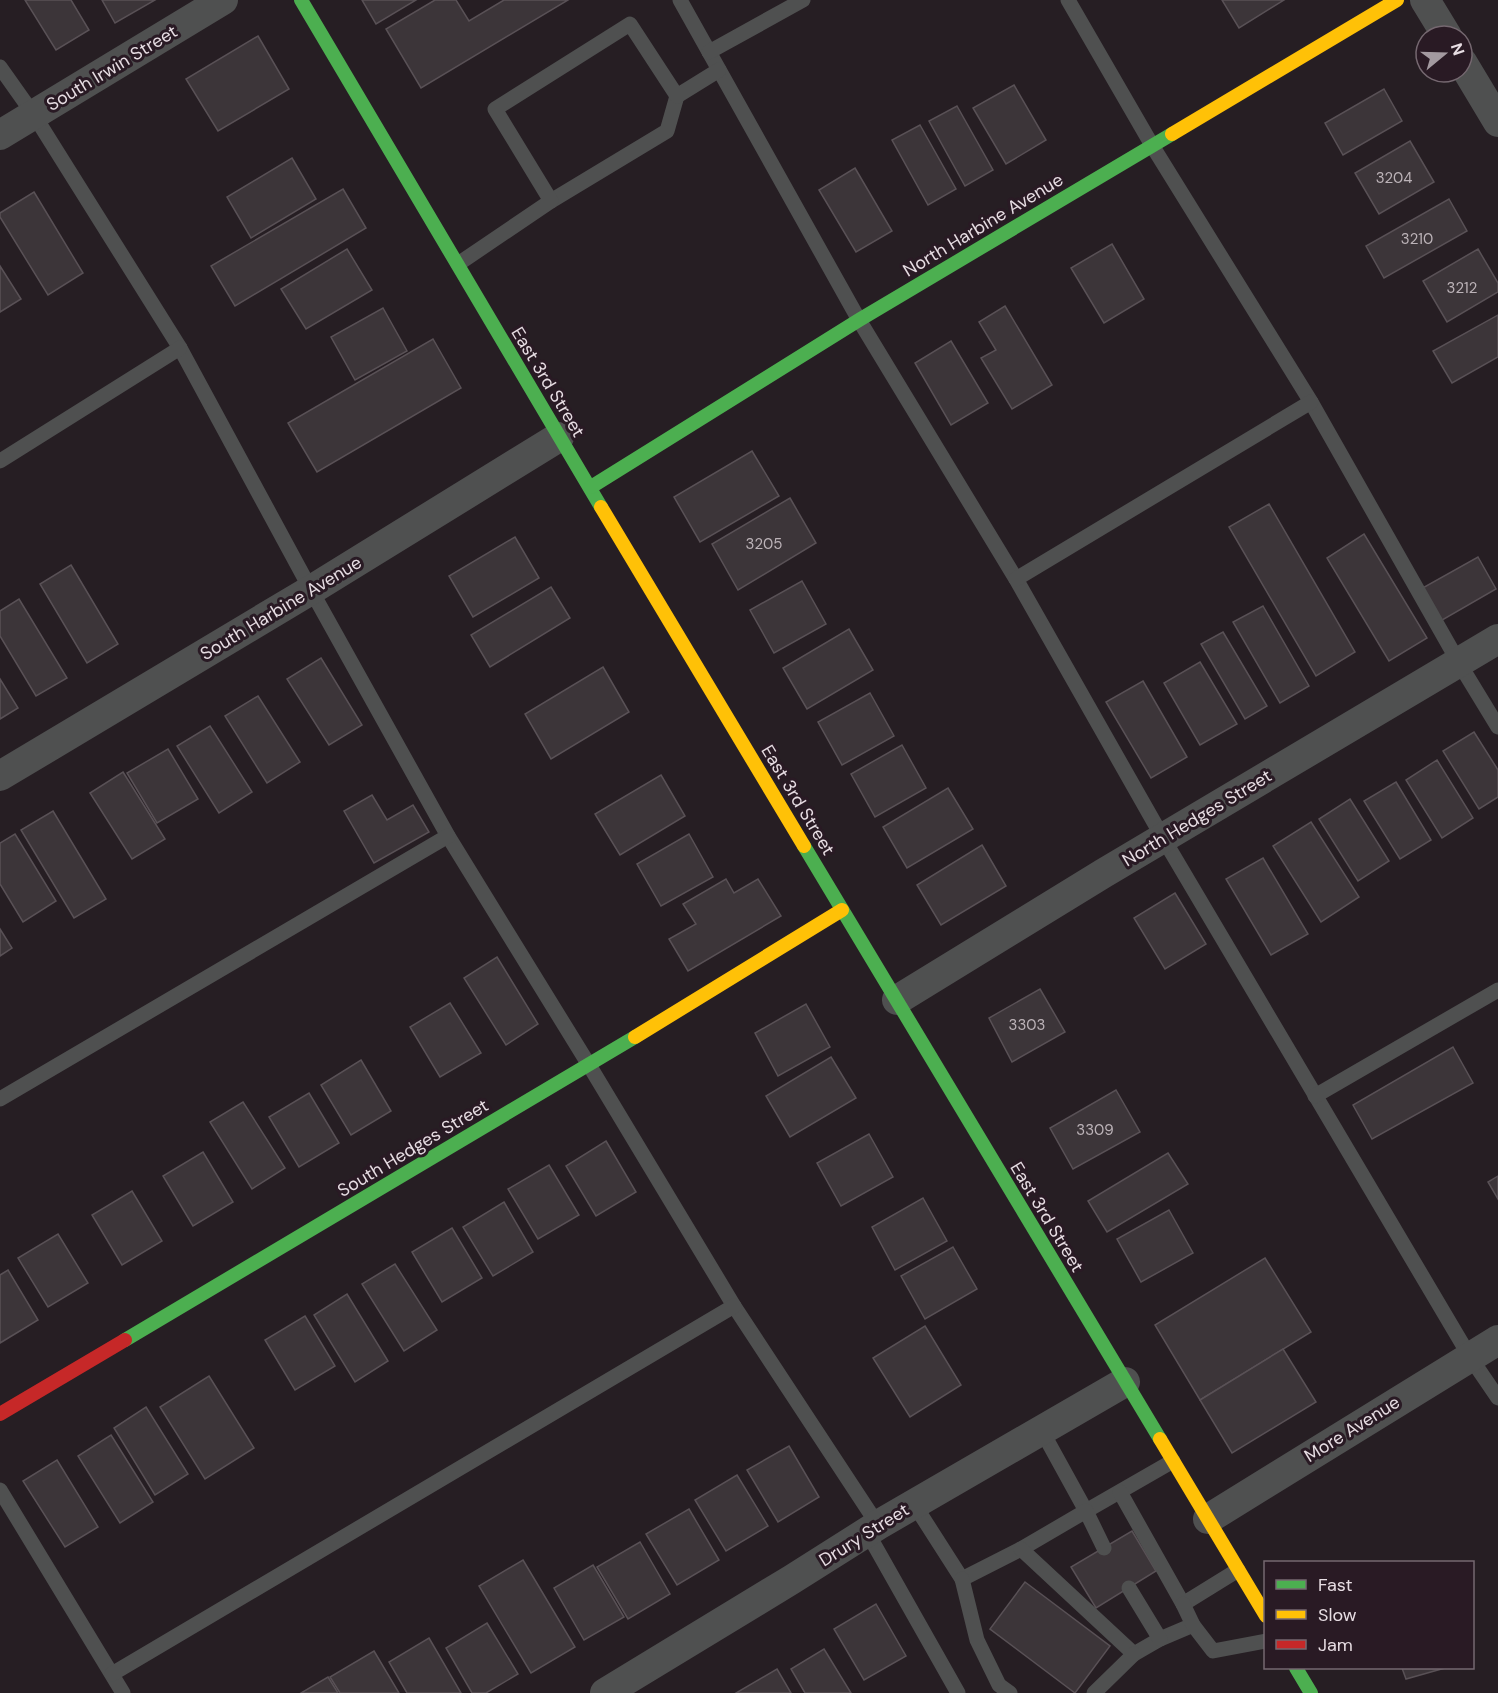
<svg xmlns="http://www.w3.org/2000/svg" width="1498" height="1693" font-family="'DM Sans',sans-serif">
  <style>
    .building { fill: #3c3539; stroke: #595156; stroke-width: 1.5 }
    .lines { fill: none; stroke-linecap: round; stroke-linejoin: round }
    .lane { stroke: #4f5050; stroke-width: 15 }
    .street { stroke: #4f5050; stroke-width: 30 }
    .fast { stroke: #4caf50; stroke-width: 14 }
    .slow { stroke: #ffc107; stroke-width: 14 }
    .jam { stroke: #c62828; stroke-width: 14 }
    .labels { text-anchor: middle; stroke-width: 6; stroke-linejoin: round; paint-order: stroke }
    .number-label { font-size: 15px; fill: #bcb3b8 }
    .street-label { font-size: 18px; fill: #e7dde3; stroke: #291a24 }
  </style>
  <rect width="100%" height="100%" fill="#261e23"/>
  <g class="building">
    <polygon points="25,0 71,0 89,30 56,50"/>
    <polygon points="102,0 155,0 115,23"/>
    <polygon points="362,0 416,0 376,24"/>
    <polygon points="435,0 456,0 469,21 504,0 568,0 421,88 386,29"/>
    <polygon points="1222,0 1284,0 1239,28"/>
    <polygon points="258,36 289,89 218,131 186,79"/>
    <polygon points="1014,85 1046,140 1006,164 973,108"/>
    <polygon points="1384,89 1402,121 1343,155 1325,123"/>
    <polygon points="957,106 993,170 965,186 929,121"/>
    <polygon points="920,125 956,189 928,205 892,140"/>
    <polygon points="1410,141 1434,182 1379,214 1355,173"/>
    <polygon points="292,158 316,199 251,238 227,197"/>
    <polygon points="855,168 892,231 856,252 819,190"/>
    <polygon points="343,189 366,228 235,306 211,266"/>
    <polygon points="34,192 83,273 48,295 0,217 0,213"/>
    <polygon points="1449,199 1467,231 1384,278 1366,246"/>
    <polygon points="1112,244 1144,299 1104,323 1071,268"/>
    <polygon points="347,249 372,290 306,329 281,289"/>
    <polygon points="1478,249 1498,283 1498,292 1447,322 1423,281"/>
    <polygon points="0,266 21,299 0,312"/>
    <polygon points="1005,306 1052,385 1012,409 981,358 996,350 979,322"/>
    <polygon points="383,308 407,351 355,380 331,337"/>
    <polygon points="1498,315 1498,357 1452,383 1433,351"/>
    <polygon points="433,339 461,388 317,472 288,423"/>
    <polygon points="951,341 988,403 951,425 915,363"/>
    <polygon points="752,451 779,496 700,542 674,497"/>
    <polygon points="790,498 816,543 738,590 712,544"/>
    <polygon points="1269,504 1355,652 1316,676 1229,527"/>
    <polygon points="1364,534 1427,638 1389,661 1327,558"/>
    <polygon points="515,537 539,578 473,617 449,576"/>
    <polygon points="1478,557 1496,589 1437,623 1419,590"/>
    <polygon points="71,565 118,644 87,663 40,584"/>
    <polygon points="802,581 826,624 774,653 750,610"/>
    <polygon points="551,587 570,618 490,667 471,635"/>
    <polygon points="19,599 67,678 36,696 0,636 0,611"/>
    <polygon points="1263,606 1309,686 1280,703 1233,622"/>
    <polygon points="849,629 873,670 807,709 783,668"/>
    <polygon points="1223,632 1267,706 1245,719 1201,644"/>
    <polygon points="321,658 362,725 329,745 287,679"/>
    <polygon points="1200,662 1237,724 1200,745 1164,683"/>
    <polygon points="603,667 629,712 551,759 525,714"/>
    <polygon points="0,679 18,708 0,719"/>
    <polygon points="1143,681 1187,757 1151,778 1106,702"/>
    <polygon points="870,693 894,736 842,765 818,722"/>
    <polygon points="258,696 300,762 267,783 225,716"/>
    <polygon points="210,726 252,792 219,813 177,746"/>
    <polygon points="1474,732 1498,770 1498,797 1479,809 1443,751"/>
    <polygon points="902,745 926,788 875,817 851,774"/>
    <polygon points="168,749 198,799 157,823 127,773"/>
    <polygon points="1437,760 1473,818 1442,838 1406,780"/>
    <polygon points="123,772 165,839 132,859 90,793"/>
    <polygon points="661,775 685,816 620,855 595,814"/>
    <polygon points="1396,782 1431,840 1400,859 1364,801"/>
    <polygon points="948,788 973,829 907,868 883,827"/>
    <polygon points="372,795 387,820 413,805 429,832 374,863 344,811"/>
    <polygon points="1350,799 1389,861 1358,881 1319,819"/>
    <polygon points="53,811 106,899 74,918 21,830"/>
    <polygon points="1311,822 1359,897 1321,922 1273,846"/>
    <polygon points="15,834 56,901 23,922 0,884 0,843"/>
    <polygon points="689,834 713,877 661,906 637,864"/>
    <polygon points="982,845 1006,886 941,925 917,885"/>
    <polygon points="1263,858 1308,934 1271,955 1226,879"/>
    <polygon points="726,879 734,893 758,879 781,916 688,971 669,939 696,924 683,904"/>
    <polygon points="1175,893 1206,944 1165,969 1134,918"/>
    <polygon points="0,929 12,948 0,956"/>
    <polygon points="497,957 538,1024 506,1045 464,978"/>
    <polygon points="1040,989 1065,1032 1012,1062 989,1018"/>
    <polygon points="450,1003 481,1053 440,1077 410,1027"/>
    <polygon points="806,1004 830,1047 778,1076 755,1033"/>
    <polygon points="1453,1047 1473,1083 1372,1139 1353,1105"/>
    <polygon points="831,1057 856,1098 790,1137 766,1096"/>
    <polygon points="361,1060 391,1111 351,1135 321,1085"/>
    <polygon points="1116,1090 1140,1132 1073,1169 1050,1128"/>
    <polygon points="309,1093 339,1143 299,1167 269,1117"/>
    <polygon points="243,1102 285,1168 252,1189 210,1122"/>
    <polygon points="869,1134 893,1177 841,1206 817,1163"/>
    <polygon points="606,1141 636,1192 596,1216 566,1166"/>
    <polygon points="203,1152 233,1202 193,1226 163,1176"/>
    <polygon points="1168,1153 1188,1184 1107,1232 1088,1201"/>
    <polygon points="549,1165 579,1215 538,1239 508,1189"/>
    <polygon points="1498,1176 1498,1199 1488,1182"/>
    <polygon points="132,1191 162,1241 122,1265 92,1215"/>
    <polygon points="923,1198 947,1241 895,1270 872,1227"/>
    <polygon points="504,1202 533,1252 493,1276 463,1227"/>
    <polygon points="1169,1210 1193,1253 1141,1282 1117,1239"/>
    <polygon points="452,1228 482,1278 442,1302 412,1252"/>
    <polygon points="58,1234 88,1283 48,1307 18,1258"/>
    <polygon points="953,1247 977,1289 925,1319 901,1276"/>
    <polygon points="1265,1258 1311,1332 1200,1400 1155,1325"/>
    <polygon points="395,1264 437,1330 404,1351 362,1284"/>
    <polygon points="8,1270 38,1320 0,1343 0,1275"/>
    <polygon points="347,1294 388,1361 355,1382 314,1315"/>
    <polygon points="305,1316 335,1366 295,1390 265,1340"/>
    <polygon points="925,1326 961,1385 910,1417 873,1358"/>
    <polygon points="1283,1349 1316,1402 1232,1453 1200,1400"/>
    <polygon points="209,1376 254,1448 205,1479 160,1407"/>
    <polygon points="146,1407 188,1474 155,1495 114,1428"/>
    <polygon points="111,1435 153,1502 120,1523 78,1456"/>
    <polygon points="789,1446 819,1497 778,1522 747,1470"/>
    <polygon points="57,1460 98,1527 65,1547 23,1481"/>
    <polygon points="737,1475 768,1526 726,1551 695,1500"/>
    <polygon points="689,1509 719,1560 677,1585 646,1534"/>
    <polygon points="1132,1531 1156,1571 1096,1608 1071,1567"/>
    <polygon points="640,1542 670,1594 628,1619 597,1567"/>
    <polygon points="523,1560 575,1647 531,1673 479,1586"/>
    <polygon points="593,1565 624,1617 584,1640 554,1588"/>
    <polygon points="1025,1582 1110,1646 1075,1693 990,1629"/>
    <polygon points="876,1604 906,1656 864,1680 834,1629"/>
    <polygon points="487,1623 518,1674 486,1693 472,1693 446,1648"/>
    <polygon points="429,1638 461,1693 407,1693 389,1662"/>
    <polygon points="824,1649 851,1693 805,1693 791,1669"/>
    <polygon points="374,1651 399,1693 340,1693 330,1677"/>
    <polygon points="1402,1668 1445,1668 1406,1679"/>
    <polygon points="777,1669 791,1693 736,1693"/>
    <polygon points="328,1677 338,1693 301,1693"/>
  </g>
  <g class="lines">
    <g class="lane">
      <polyline points="680,0 859,320 1016,579 1163,838 1470,1357 1498,1398"/>
      <polyline points="1068,0 1153,147 1311,402 1459,663 1498,727"/>
      <polyline points="709,52 803,0"/>
      <polyline points="0,67 34,115 180,348 311,590 448,836 589,1065 734,1306 878,1525"/>
      <polyline points="551,201 667,131 677,96"/>
      <polyline points="458,264 551,201 495,109 630,24 677,96 719,70"/>
      <polyline points="0,461 180,348"/>
      <polyline points="1016,579 1311,402"/>
      <polyline points="1315,1096 1498,990"/>
      <polyline points="0,1099 448,836"/>
      <polyline points="1042,1431 1086,1511 1173,1461"/>
      <polyline points="0,1490 123,1693"/>
      <polyline points="1120,1492 1183,1604 1238,1570"/>
      <polyline points="914,1504 962,1579 1021,1549 1086,1511 1104,1548"/>
      <polyline points="867,1532 958,1693"/>
      <polyline points="1021,1549 1134,1654 1160,1639 1193,1625"/>
      <polyline points="962,1579 977,1640 999,1685 1010,1693"/>
      <polyline points="1129,1588 1160,1639"/>
      <polyline points="1183,1604 1193,1625 1213,1651 1266,1641"/>
      <polyline points="112,1674 734,1306"/>
      <polyline points="1094,1693 1134,1654"/>
    </g>
    <g class="street">
      <polyline points="1425,0 1447,36"/>
      <polyline points="1462,62 1498,122"/>
      <polyline points="0,135 223,0"/>
      <polyline points="0,776 311,590 559,437"/>
      <polyline points="897,1000 1104,873 1498,639"/>
      <polyline points="1208,1519 1498,1340"/>
      <polyline points="605,1693 791,1580 878,1525 1125,1382"/>
    </g>
    <g class="fast">
      <polyline points="301,0 601,507"/>
      <polyline points="591,487 859,320 1172,134"/>
      <polyline points="804,846 1160,1439"/>
      <polyline points="125,1340 635,1037"/>
      <polyline points="1296,1668 1311,1693"/>
    </g>
    <g class="slow">
      <polyline points="1172,134 1397,0"/>
      <polyline points="601,507 804,846"/>
      <polyline points="635,1037 842,910"/>
      <polyline points="1160,1439 1266,1616"/>
    </g>
    <polyline class="jam" points="0,1414 125,1340"/>
  </g>
  <g class="labels">
    <g class="number-label">
      <text x="1394" y="183">3204</text>
      <text x="1417" y="244">3210</text>
      <text x="1462" y="293">3212</text>
      <text x="764" y="549">3205</text>
      <text x="1027" y="1030">3303</text>
      <text x="1095" y="1135">3309</text>
    </g>
    <g class="street-label">
      <text transform="translate(112 68) rotate(-31)" y="6">South Irwin Street</text>
      <text transform="translate(983 225) rotate(-31)" y="6">North Harbine Avenue</text>
      <text transform="translate(548 382) rotate(59)" y="6">East 3rd Street</text>
      <text transform="translate(281 608) rotate(-31)" y="6">South Harbine Avenue</text>
      <text transform="translate(798 800) rotate(59)" y="6">East 3rd Street</text>
      <text transform="translate(1197 818) rotate(-31)" y="6">North Hedges Street</text>
      <text transform="translate(413 1148) rotate(-31)" y="6">South Hedges Street</text>
      <text transform="translate(1047 1217) rotate(59)" y="6">East 3rd Street</text>
      <text transform="translate(1352 1429) rotate(-32)" y="6">More Avenue</text>
      <text transform="translate(864 1535) rotate(-32)" y="6">Drury Street</text>
    </g>
  </g>
  <rect x="1264" y="1561" width="210" height="108" fill="#291a24" stroke="#756870" stroke-width="1.5"/>
  <rect x="1276" y="1580" width="30" height="9" fill="#4caf50" stroke="#756870" stroke-width="1.5"/>
  <text x="1318" y="1591" font-size="18" fill="#e7dde3">Fast</text>
  <rect x="1276" y="1610" width="30" height="9" fill="#ffc107" stroke="#756870" stroke-width="1.5"/>
  <text x="1318" y="1621" font-size="18" fill="#e7dde3">Slow</text>
  <rect x="1276" y="1640" width="30" height="9" fill="#c62828" stroke="#756870" stroke-width="1.5"/>
  <text x="1318" y="1651" font-size="18" fill="#e7dde3">Jam</text>
  <g transform="translate(1444 54) rotate(71)"><circle r="28" fill="#291a24" stroke="#756870" stroke-width="1.5"/>
  <path d="M0-4.5L10 22L0 15L-10 22Z" fill="#a39aa0"/>
  <text y="-9" font-size="16" font-weight="bold" text-anchor="middle" fill="#e7dde3">N</text>
  </g>
</svg>
